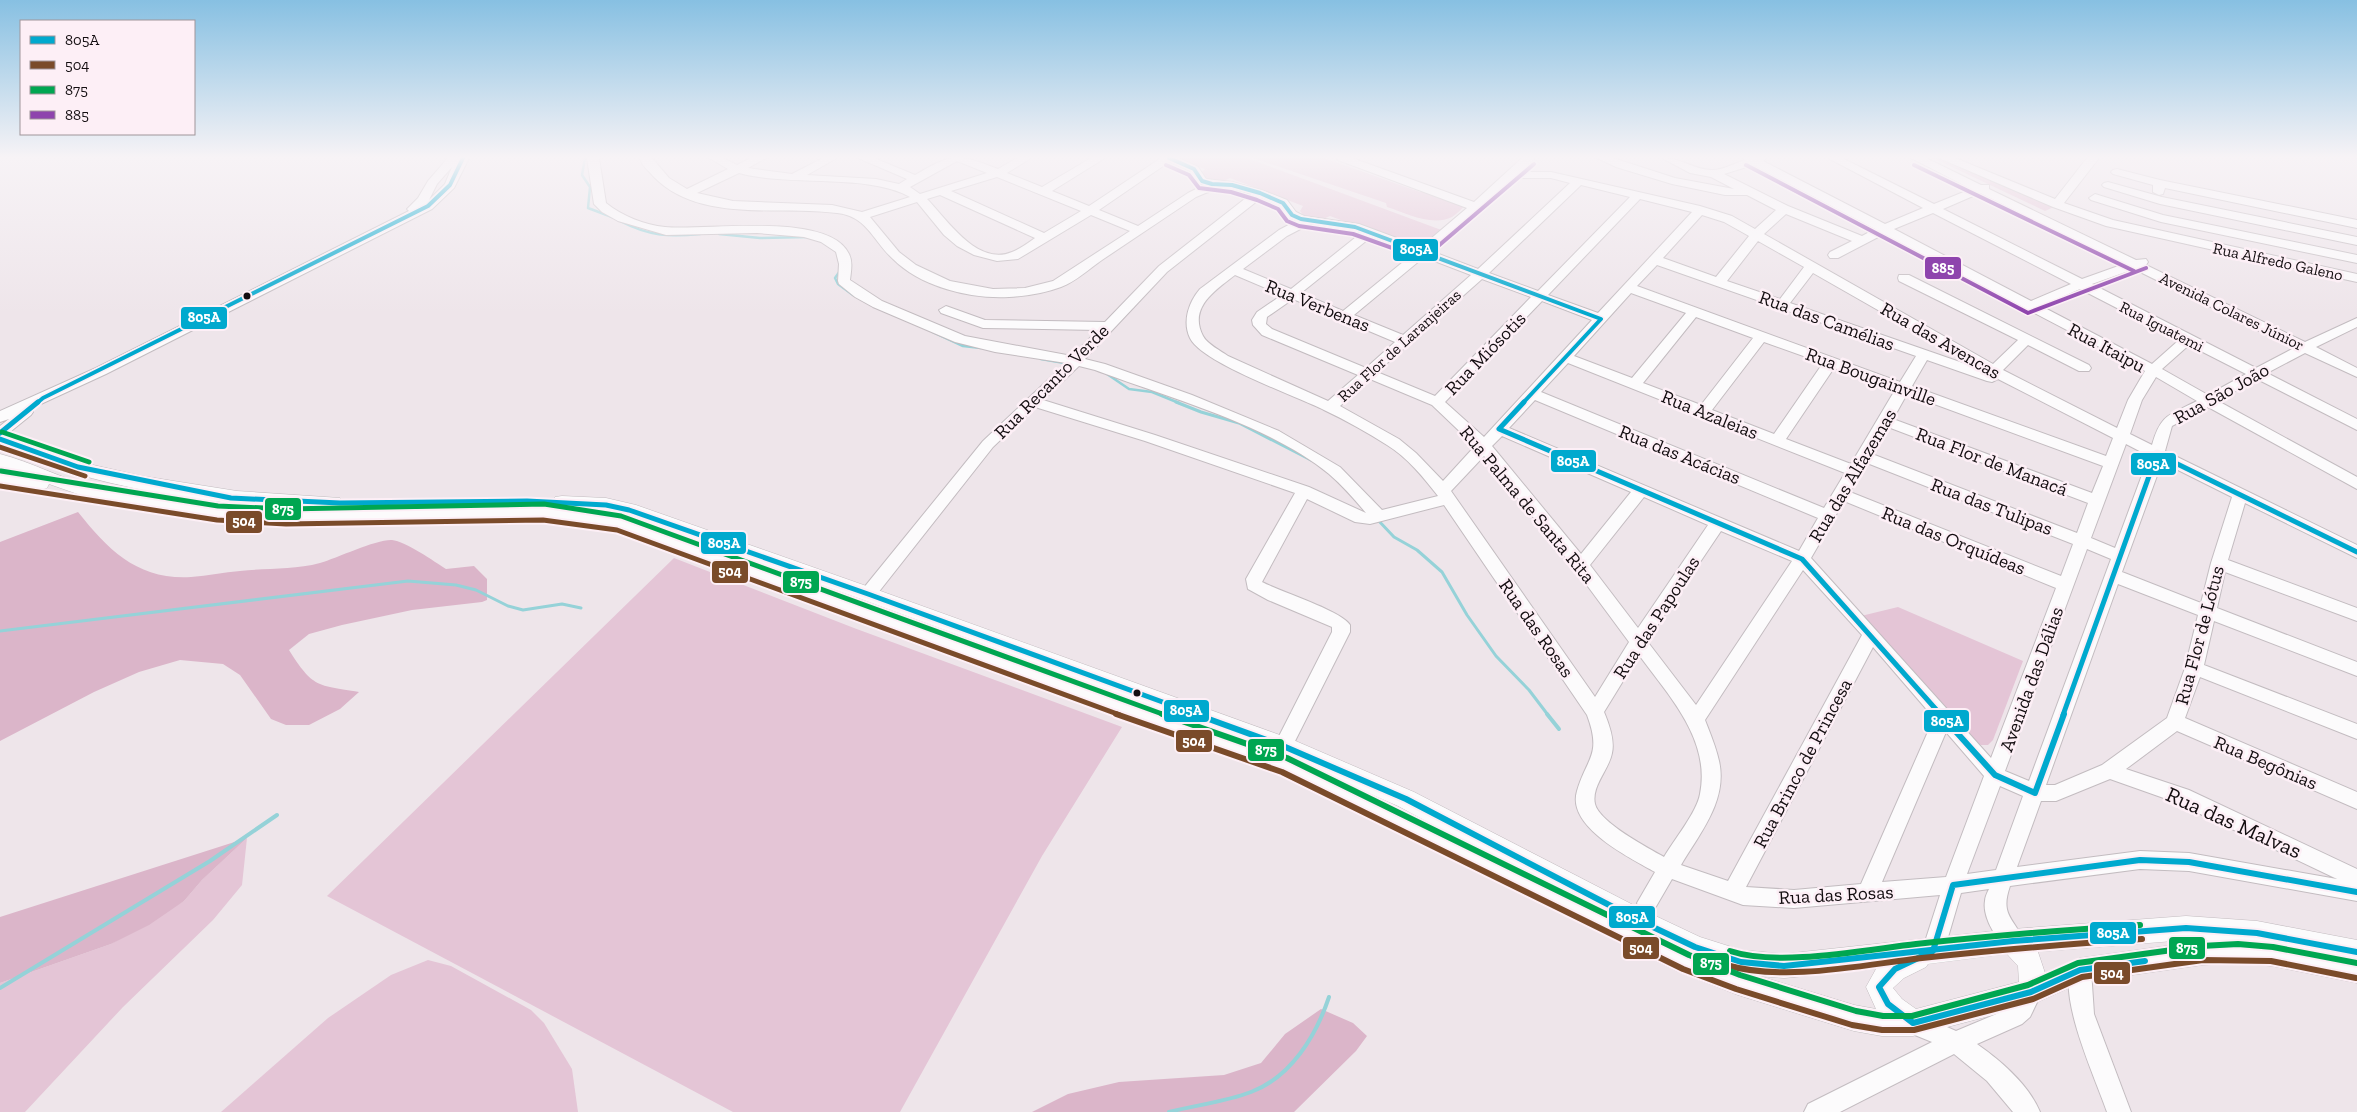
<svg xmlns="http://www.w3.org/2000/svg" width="2357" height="1112" font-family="'Zilla Slab',serif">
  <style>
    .green { fill: #e4c5d6 }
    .forest { fill: #dbb5c9 }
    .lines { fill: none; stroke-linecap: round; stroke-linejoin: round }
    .stream-far2 { stroke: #95d2d8; stroke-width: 2.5 }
    .stream-far1 { stroke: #95d2d8; stroke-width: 3 }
    .stream { stroke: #95d2d8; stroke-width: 4 }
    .minor-casing { stroke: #c3bcc0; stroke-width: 2 }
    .major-casing { stroke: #c3bcc0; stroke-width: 1 }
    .minor { fill: #fcfbfc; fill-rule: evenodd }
    .major { fill: #fcfbfc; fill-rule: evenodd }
    .bus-1-far2-casing { stroke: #fdeff6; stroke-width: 7 }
    .bus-1-far1-casing { stroke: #fdeff6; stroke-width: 9 }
    .bus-1-casing { stroke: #fdeff6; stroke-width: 10 }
    .bus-2-far1-casing { stroke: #fdeff6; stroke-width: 9 }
    .bus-2-casing { stroke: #fdeff6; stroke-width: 10 }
    .bus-3-far1-casing { stroke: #fdeff6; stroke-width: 9 }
    .bus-3-casing { stroke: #fdeff6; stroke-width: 10 }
    .bus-4-casing { stroke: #fdeff6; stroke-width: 7 }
    .bus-1-far2 { stroke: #00a9ce; stroke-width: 4 }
    .bus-1-far1 { stroke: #00a9ce; stroke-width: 5 }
    .bus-1 { stroke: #00a9ce; stroke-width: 6 }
    .bus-2-far1 { stroke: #7a4b2a; stroke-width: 5 }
    .bus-2 { stroke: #7a4b2a; stroke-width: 6 }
    .bus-3-far1 { stroke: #00a651; stroke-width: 5 }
    .bus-3 { stroke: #00a651; stroke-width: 6 }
    .bus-4 { stroke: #8e44ad; stroke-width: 4 }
    .bus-dot { fill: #130d10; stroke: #fdeff6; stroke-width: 2 }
    .labels { text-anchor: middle; stroke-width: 5; stroke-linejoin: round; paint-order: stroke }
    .far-street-label { font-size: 16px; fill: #130d10; stroke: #fdeff6 }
    .street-label { font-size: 19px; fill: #130d10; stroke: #fdeff6 }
    .near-street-label { font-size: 22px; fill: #130d10; stroke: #fdeff6 }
    .line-badge { stroke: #fdeff6; stroke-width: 2 }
    .badge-label { font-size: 14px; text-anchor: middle; font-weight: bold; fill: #fff }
  </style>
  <rect width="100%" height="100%" fill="#eee5ea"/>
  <g class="green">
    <polygon points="1175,158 1247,158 1444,231 1421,250 1330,216 1323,219 1305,217 1300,211 1303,206 1230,178 1221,182 1205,180 1201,173 1205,169"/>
    <path d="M1253,158H1324L1420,192L1430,191L1467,204C1462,208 1457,214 1452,217C1432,227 1406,213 1387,207L1386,203Z"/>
    <polygon points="1933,158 1939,158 2056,206 2045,211"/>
    <polygon points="674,558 854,628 1122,727 1042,856 900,1112 733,1112 327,896"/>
    <polygon points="1898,607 2023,661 1993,740 1988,745 1981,745 1972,741 1861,616"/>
    <polygon points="247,838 242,885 213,920 123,1007 25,1112 0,1112 0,983 111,944 184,901 202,880"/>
    <polygon points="428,960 451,966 531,1010 544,1023 572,1069 578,1112 221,1112 328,1018 391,975"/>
  </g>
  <g class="forest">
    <path d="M78,512C109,551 138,580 191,577C208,576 224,572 240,571C267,568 294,570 320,563C337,558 377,539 392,540C405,541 435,562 446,569L474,566L487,579V600L482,602L412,610L342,625L309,634L289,650C313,688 317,685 359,692L340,709L309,725H286L271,719L240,675L223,664L180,660L139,672L94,692L0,741V542Z"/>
    <polygon points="247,838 202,880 184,901 149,925 111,944 0,983 0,917"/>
    <polygon points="1321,1009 1353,1023 1367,1036 1356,1051 1294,1112 1032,1112 1068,1094 1119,1082 1224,1075 1261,1063 1285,1034"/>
  </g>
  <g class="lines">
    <g class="stream-far2">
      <polyline points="585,158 582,175 590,187 588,208 612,217"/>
      <path d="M620,221C649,236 668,237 700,234"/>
      <polyline points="719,234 760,238 807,237"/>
      <polyline points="840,271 835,278 838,284 853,295"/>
      <polyline points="933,332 963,346 981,348"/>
      <polyline points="1041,359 1070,364"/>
      <polyline points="1107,374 1129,389 1152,392 1179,403"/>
    </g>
    <g class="stream-far1">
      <polyline points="1176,402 1201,412 1239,423 1311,460"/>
      <polyline points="1377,519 1394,537 1417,550 1442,572 1467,615 1496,656 1529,690 1548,715"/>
      <polyline points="0,631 408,581 456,585 476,590 508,606 523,610 562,604 581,608"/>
    </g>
    <g class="stream">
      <polyline points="1547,714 1559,729"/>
      <polyline points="0,988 210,861 277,815"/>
      <path d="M1169,1112C1196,1105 1225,1102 1251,1092C1291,1077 1316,1036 1329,997"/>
    </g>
    <g class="minor-casing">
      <g id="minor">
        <path d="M448,158H469L454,188L432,209L106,374L30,409L33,412L31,415L5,436L0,438V426L9,419L0,422V411L96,368L409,211L407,209L418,198L428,181ZM452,167L445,184L429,200L437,184Z"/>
        <path d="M587,158H599L606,203C622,216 645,225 665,227C705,231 829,211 849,254C853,262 851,271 850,280L882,301L965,336L1072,356L1098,330L983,328L941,313L939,310L946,306L985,320L1105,322L1159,266L1251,194C1225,187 1221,186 1196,197C1165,218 1133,239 1102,260C1089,269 1075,282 1061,287C1045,293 1026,296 1009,297C970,299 921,287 893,259C873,241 867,216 837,213C778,205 699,224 653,176C649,171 641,165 640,158H652L669,178L687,189L728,169L709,158H723L737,165L751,158H766L748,168L792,174L823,158H837L807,175L876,179L899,184L907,179L858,158H874L915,175C953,153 957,153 998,169L1017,158H1031L1007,173L1042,187L1091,158H1105L1052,191L1089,206L1161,158H1178L1198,167L1206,179L1232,182L1264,191L1287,200L1296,212L1304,216L1359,224L1421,247L1467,208L1338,160L1336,158H1352L1474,202L1522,158H1535L1521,172H1551L1700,206L1732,216L1755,229L1776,210L1747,195H1725L1672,184L1616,167L1597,158H1613L1675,178L1734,189L1711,177L1690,173L1662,158C1682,158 1692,169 1711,170C1721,171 1735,163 1745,160L1743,158H1767L1763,161L1885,224L1923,208L1828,158H1842L1934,204L1971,189L1911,158H1926L1981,185H1989V189L2136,260L2146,259L2148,262L2146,265L2305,342L2357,318V327L2316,347L2357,368V377L2305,353L2267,373L2357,419V430L2257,379L2218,401L2357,477V489L2208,407L2172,426L2165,451L2357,545V558L2245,503L2228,560L2357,608V621L2225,572L2217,608L2357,662V676L2214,621L2204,665L2357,724V739L2200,677L2185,718L2357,792V809L2177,731L2126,769L2189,790L2357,869V901L2189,871L2140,869L2010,886C2000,915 2013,917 2024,941L2020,948L2013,951C1998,945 1982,917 1985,901C1985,897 1987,893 1989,889L1961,893L1944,951L1941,958L1933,961L1925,958L1922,951L1940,895L1794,908L1743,905L1672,879L1654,910L1647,912L1640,910L1637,903L1655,872C1630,858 1566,827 1577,791C1587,757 1602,755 1587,715L1444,505L1370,524L1355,522L1307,499L1262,582C1281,592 1342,611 1350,625V632L1290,751L1283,754L1276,751L1274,746L1332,632V627L1268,600L1248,589L1246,579L1295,493L1145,441L1035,407L993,447L874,598L868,600L862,598L860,594L862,590L983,441L1066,363L995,352L955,342L873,307L855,297L839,284L838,281L839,264L836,252L821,242L804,237L757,233L666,235L618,221L602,212L594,204ZM957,161L987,173L920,194L910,187ZM1169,162L1190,171L1198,183L1204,185L1188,193L1138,226L1099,210ZM1753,165L1875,229L1862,236L1788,206L1724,174ZM739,173C789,187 869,173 910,197L862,212L832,205L733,201L697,193ZM997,177L1081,211L1044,233L951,191ZM1513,178H1551L1570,183L1478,269L1431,251ZM1581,185L1630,197L1538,291L1489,273ZM1980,193L2124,264L2082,279L1943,209ZM940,195L1035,238C1028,243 1020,249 1012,252C977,267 946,218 927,199ZM1261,198L1279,206L1288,218L1296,221L1279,230L1200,289C1189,302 1182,321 1190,338C1202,363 1296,396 1324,410C1345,420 1367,432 1387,445C1407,457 1424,478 1438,496L1382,510L1340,467L1279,431L1192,395L1105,364L1085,359L1167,272ZM1640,199L1692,212L1598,313L1548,295ZM917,202L944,235L957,246L974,255L997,261L1018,259L1091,215L1130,231L1053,281L1025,288L993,289L950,281L916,265L899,252L870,217ZM1933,213L2071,284L2031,301L1894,229ZM1786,214L1852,241L1830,252L1828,255L1830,258H1838L1884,234L2145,371L2128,400L2117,428L2003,370L2028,345L2079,371H2089L2091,368L2089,365L1909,275H1899L1898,278L1899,281L2018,340L1993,364L1764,234ZM1702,215L1724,222L1749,236L1716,277L1663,258ZM1310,224L1361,233L1291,289L1243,269L1287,236ZM1371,237L1414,253L1343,311L1301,293ZM1758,241L1804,267L1780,299L1727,281ZM1424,257L1471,275L1403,335L1354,315ZM1657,265L1916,356L1900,382L1637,286ZM2134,269L2294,348L2256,368L2092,284ZM1813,273L1983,370L1790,303ZM1235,275L1282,295L1257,312L1252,320L1253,325L1262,335L1358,375L1328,401L1228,356C1221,351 1207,344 1203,336C1188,307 1216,290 1235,275ZM1482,279L1531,297L1435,396L1377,372ZM2080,289L2179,340L2152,364L2041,306ZM1631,293L1686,313L1632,378L1574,356ZM1293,299L1395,342L1366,368L1272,329L1266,324L1267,317ZM1542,301L1592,320L1484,437L1445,402ZM1696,317L1753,338L1701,405L1643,383ZM1764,342L1823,363L1774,434L1712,410ZM2189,345L2246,374L2208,395L2162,369ZM1927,360L1987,381L1992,382L1998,379L2113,438L2106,456L1912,386ZM1568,363L1845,473L1824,508L1541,392ZM1079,366L1095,370C1169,398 1268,424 1329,474C1343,486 1355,500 1366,513L1309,487L1155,435L1043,400ZM1834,368L1895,390L1851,464L1786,439ZM2156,377L2197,401C2170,415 2161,413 2152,445L2130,434L2142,400ZM1370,379L1432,405L1475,446L1443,481L1416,453L1399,439L1340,406ZM1907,394L2103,466L2092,493L1893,419ZM1535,400L1818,518L1799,551L1509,428ZM1888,427L2088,503L2077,533L1872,454ZM1502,436L1631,492L1581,554L1492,446ZM2126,444L2149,456L2115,548L2091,538ZM1484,456L1575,569L1629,642L1595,697L1451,491ZM2162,462L2232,497L2211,563L2201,603L2122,572ZM1867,463L2073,544L2061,576L1850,492ZM1644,497L1708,525L1638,628L1590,565ZM1844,501L2056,588L1991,758L1811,558ZM1721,531L1792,561L1696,705L1647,641ZM2087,549L2111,559L2029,781L2005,771ZM1803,570L1862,635L1728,881L1681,865C1700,833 1728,800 1719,761C1716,747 1710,733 1705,720ZM2118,584L2198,615L2185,668L2167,718L2102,765L2055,785H2046ZM1873,647L1934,718L1861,884L1794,890L1746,887ZM1639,655C1668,695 1711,739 1700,794C1697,812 1674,840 1664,857C1648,848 1599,822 1595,804C1591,786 1609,770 1612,753C1615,740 1609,724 1604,712ZM1946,732L1984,776L1946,877L1882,882ZM2110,779L2175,802L2337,879L2189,853L2140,851L2017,867L2041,801H2056ZM2000,786L2023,796L1996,870L1967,874Z"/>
        <polygon points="1939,158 1955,158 2055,199 2087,158 2099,158 2064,203 2113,220 2357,274 2357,282 2106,226 2053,207"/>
        <polygon points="2117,169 2160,180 2357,220 2357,228 2165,188 2163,194 2159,195 2153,192 2153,185 2113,174 2111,172 2113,170"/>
        <polygon points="2108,182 2162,197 2357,237 2357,245 2160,204 2104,187 2102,185 2104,183"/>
        <polygon points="2095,194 2163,215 2357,255 2357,263 2161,222 2091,200 2089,198"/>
        <path d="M2080,960L2088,963L2091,970L2094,1014L2131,1112H2107C2095,1077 2057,997 2072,963Z"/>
        <path d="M2031,982L2039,985L2042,992L2030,1017L2022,1024L1977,1044C2000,1060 2029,1085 2040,1112H2013L1987,1081L1954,1054L1840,1112H1804L1808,1104L1932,1042L1905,1031L1902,1023L1905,1015L1913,1012L1956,1031L2006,1010L2014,1003L2023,985Z"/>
      </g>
    </g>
    <g class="major-casing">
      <path id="major" d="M0,433L75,461L142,476L237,491L340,498L343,503L340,508L334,509L484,505H544L559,508L552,502L555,497L562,496L606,498L636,505L875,589L1291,739L1414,792L1645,911L1700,937L1741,950L1784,954L2013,929L2186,916L2257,921L2357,940V983L2272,966L2238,963L2202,965L2082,982L2031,1005L1913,1036H1882L1854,1031L1738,995L1677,971L1277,772L1098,708L617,529L544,519L286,524L217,520L89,498L49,484L47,488L40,490L0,484V472L24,475L0,467V454C32,462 61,479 93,486C170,503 249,511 327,509C238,507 146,496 60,469C40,462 20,454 0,446ZM568,509L606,512L625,516L861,599L1242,740L1114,696L693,541L619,516ZM1341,781L1398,806L1463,841ZM2186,940H2209L2080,958L2045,973L2038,952ZM2007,954L2018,966L2019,982L1916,1009L1902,999L1893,988L1904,978L1926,967L1928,964ZM1876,969L1866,987L1876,1009L1854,1005L1759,976L1784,978Z"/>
    </g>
    <use href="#minor" class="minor"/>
    <use href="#major" class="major"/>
    <g class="bus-1-far2-casing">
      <g id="bus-1-far2">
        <polyline points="1169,158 1194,169 1202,181 1212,184 1232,185 1260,193 1283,203 1292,215 1301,219 1355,227 1601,319 1523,403"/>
        <polyline points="37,403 43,398 428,206 450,185 463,158"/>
      </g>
    </g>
    <g class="bus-1-far1-casing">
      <g id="bus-1-far1">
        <polyline points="1524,402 1499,429 1802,559 1941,715"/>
        <polyline points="0,433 38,402"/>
        <polyline points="0,439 78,467 231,498 340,503 527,501 606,505 629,510 868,594 1198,715"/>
        <polyline points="2063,715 2157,454 2357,552"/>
      </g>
    </g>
    <g class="bus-1-casing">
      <g id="bus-1">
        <polyline points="1195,714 1283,746 1406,799 1636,919 1695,947 1741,962 1784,966 2013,941 2186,928 2257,933 2357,952"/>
        <polyline points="1940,714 1995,775 2035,793 2064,714"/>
        <polyline points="2145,961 2080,970 2031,992 1913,1023 1888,1004 1879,987 1895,969 1933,951 1953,885 2140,860 2189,862 2357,892"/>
      </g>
    </g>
    <g class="bus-2-far1-casing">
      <g id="bus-2-far1">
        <polyline points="0,447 85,476"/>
        <polyline points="0,486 217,520 286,524 543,520 617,530 1120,715"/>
      </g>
    </g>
    <g class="bus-2-casing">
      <g id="bus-2">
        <polyline points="1116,714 1282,772 1683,969 1736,989 1852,1025 1882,1030 1914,1030 2033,999 2082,977 2203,960 2271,961 2356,978"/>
        <path d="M1726,965C1785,982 1862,965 1922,958C1995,950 2069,944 2142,939"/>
      </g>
    </g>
    <g class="bus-3-far1-casing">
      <g id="bus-3-far1">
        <polyline points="2,432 89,462"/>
        <polyline points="1,471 218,506 286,509 544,504 621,516 1165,715"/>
      </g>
    </g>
    <g class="bus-3-casing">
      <g id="bus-3">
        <polyline points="1162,714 1287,758 1689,955 1740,975 1856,1011 1883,1016 1912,1016 2028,985 2078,963 2201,946 2238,944 2273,947 2357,963"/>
        <path d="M1730,951C1778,967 1864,950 1916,944C1990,936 2065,930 2140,925"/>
      </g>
    </g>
    <g class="bus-4-casing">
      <g id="bus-4">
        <polyline points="1166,165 1189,175 1199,188 1231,192 1257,200 1278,209 1287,221 1299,226 1353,234 1423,259 1534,164"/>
        <polyline points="1746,165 2028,313 2146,268"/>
        <polyline points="1914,165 2134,271"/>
      </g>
    </g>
    <use href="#bus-1-far2" class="bus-1-far2"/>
    <use href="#bus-1-far1" class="bus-1-far1"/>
    <use href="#bus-1" class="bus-1"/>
    <use href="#bus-2-far1" class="bus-2-far1"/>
    <use href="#bus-2" class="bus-2"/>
    <use href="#bus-3-far1" class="bus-3-far1"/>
    <use href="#bus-3" class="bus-3"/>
    <use href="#bus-4" class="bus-4"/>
  </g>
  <linearGradient id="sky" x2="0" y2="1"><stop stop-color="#87c0e2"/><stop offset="0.5" stop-color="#f7f3f6"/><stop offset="1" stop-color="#f7f3f6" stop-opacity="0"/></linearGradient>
  <rect width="2357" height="314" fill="url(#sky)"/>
  <g class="bus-dot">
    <circle cx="247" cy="296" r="4.5"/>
    <circle cx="1137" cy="693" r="4.5"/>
  </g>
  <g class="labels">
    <g class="far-street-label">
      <text transform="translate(2278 261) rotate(12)" y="6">Rua Alfredo Galeno</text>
      <text transform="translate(2232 311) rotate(26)" y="6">Avenida Colares Júnior</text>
      <text transform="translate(2162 326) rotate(27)" y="6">Rua Iguatemi</text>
      <text transform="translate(1399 345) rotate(-42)" y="6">Rua Flor de Laranjeiras</text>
    </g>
    <g class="street-label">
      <text transform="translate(1318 305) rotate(22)" y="7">Rua Verbenas</text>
      <text transform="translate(1827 320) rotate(20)" y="7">Rua das Camélias</text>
      <text transform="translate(1941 340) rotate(30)" y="7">Rua das Avencas</text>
      <text transform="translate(2107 347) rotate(28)" y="7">Rua Itaipu</text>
      <text transform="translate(1485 353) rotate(-46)" y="7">Rua Miósotis</text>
      <text transform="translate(1871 376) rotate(20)" y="7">Rua Bougainville</text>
      <text transform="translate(1051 381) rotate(-45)" y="7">Rua Recanto Verde</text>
      <text transform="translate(2221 393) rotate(-29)" y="7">Rua São João</text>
      <text transform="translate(1710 414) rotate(22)" y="7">Rua Azaleias</text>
      <text transform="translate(1680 454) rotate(22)" y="7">Rua das Acácias</text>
      <text transform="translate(1992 461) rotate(21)" y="7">Rua Flor de Manacá</text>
      <text transform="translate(1852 475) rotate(-59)" y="7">Rua das Alfazemas</text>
      <text transform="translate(1528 504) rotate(50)" y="7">Rua Palma de Santa Rita</text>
      <text transform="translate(1992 506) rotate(21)" y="7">Rua das Tulipas</text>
      <text transform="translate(1954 540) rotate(22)" y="7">Rua das Orquídeas</text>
      <text transform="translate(1656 617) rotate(-57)" y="7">Rua das Papoulas</text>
      <text transform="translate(1537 628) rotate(55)" y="7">Rua das Rosas</text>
      <text transform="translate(2199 635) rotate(-75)" y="7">Rua Flor de Lótus</text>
      <text transform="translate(2031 679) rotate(-70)" y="7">Avenida das Dálias</text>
      <text transform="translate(2266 762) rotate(23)" y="7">Rua Begônias</text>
      <text transform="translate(1802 763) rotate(-62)" y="7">Rua Brinco de Princesa</text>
      <text transform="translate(1836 894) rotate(-3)" y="7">Rua das Rosas</text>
    </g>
    <g class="near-street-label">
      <text transform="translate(2234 822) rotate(24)" y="8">Rua das Malvas</text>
    </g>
  </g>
  <g class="line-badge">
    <rect x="1392" y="238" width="47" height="24" rx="5" fill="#00a9ce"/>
    <rect x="1924" y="256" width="38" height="24" rx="5" fill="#8e44ad"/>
    <rect x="180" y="306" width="48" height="24" rx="5" fill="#00a9ce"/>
    <rect x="1550" y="449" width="47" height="24" rx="5" fill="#00a9ce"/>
    <rect x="2130" y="452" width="47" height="24" rx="5" fill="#00a9ce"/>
    <rect x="264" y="497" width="38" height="24" rx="5" fill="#00a651"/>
    <rect x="225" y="510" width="38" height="24" rx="5" fill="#7a4b2a"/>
    <rect x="700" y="531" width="47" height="24" rx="5" fill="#00a9ce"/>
    <rect x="711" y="560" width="38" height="24" rx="5" fill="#7a4b2a"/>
    <rect x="782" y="570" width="38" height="24" rx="5" fill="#00a651"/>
    <rect x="1163" y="699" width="47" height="24" rx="5" fill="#00a9ce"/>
    <rect x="1923" y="709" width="47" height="24" rx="5" fill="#00a9ce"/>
    <rect x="1175" y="729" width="38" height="24" rx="5" fill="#7a4b2a"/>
    <rect x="1247" y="738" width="38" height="24" rx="5" fill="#00a651"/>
    <rect x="1608" y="905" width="48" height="24" rx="5" fill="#00a9ce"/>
    <rect x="2089" y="921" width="48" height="24" rx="5" fill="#00a9ce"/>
    <rect x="2168" y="936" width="38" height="24" rx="5" fill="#00a651"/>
    <rect x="1622" y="936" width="38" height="24" rx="5" fill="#7a4b2a"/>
    <rect x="1692" y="952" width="38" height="24" rx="5" fill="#00a651"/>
    <rect x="2093" y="961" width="38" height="24" rx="5" fill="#7a4b2a"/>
  </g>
  <g class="badge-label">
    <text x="1416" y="254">805A</text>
    <text x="1943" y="273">885</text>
    <text x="204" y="322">805A</text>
    <text x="1573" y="466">805A</text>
    <text x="2153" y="469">805A</text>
    <text x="283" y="514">875</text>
    <text x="244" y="526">504</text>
    <text x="724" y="548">805A</text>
    <text x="730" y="576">504</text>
    <text x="801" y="587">875</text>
    <text x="1186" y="715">805A</text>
    <text x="1947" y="726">805A</text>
    <text x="1194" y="746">504</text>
    <text x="1266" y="755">875</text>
    <text x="1632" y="922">805A</text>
    <text x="2113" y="938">805A</text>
    <text x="2187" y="953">875</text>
    <text x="1641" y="953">504</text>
    <text x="1711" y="968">875</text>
    <text x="2112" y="978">504</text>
  </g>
  <rect x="20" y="20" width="175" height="115" fill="#fdeff6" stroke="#9f959a"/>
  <rect x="30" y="36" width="25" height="8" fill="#00a9ce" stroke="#9f959a"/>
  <text x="65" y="45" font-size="15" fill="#130d10">805A</text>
  <rect x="30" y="61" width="25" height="8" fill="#7a4b2a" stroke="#9f959a"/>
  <text x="65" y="70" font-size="15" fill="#130d10">504</text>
  <rect x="30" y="86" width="25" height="8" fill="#00a651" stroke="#9f959a"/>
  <text x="65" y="95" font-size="15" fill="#130d10">875</text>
  <rect x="30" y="111" width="25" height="8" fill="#8e44ad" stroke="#9f959a"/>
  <text x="65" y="120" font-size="15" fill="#130d10">885</text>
</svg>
